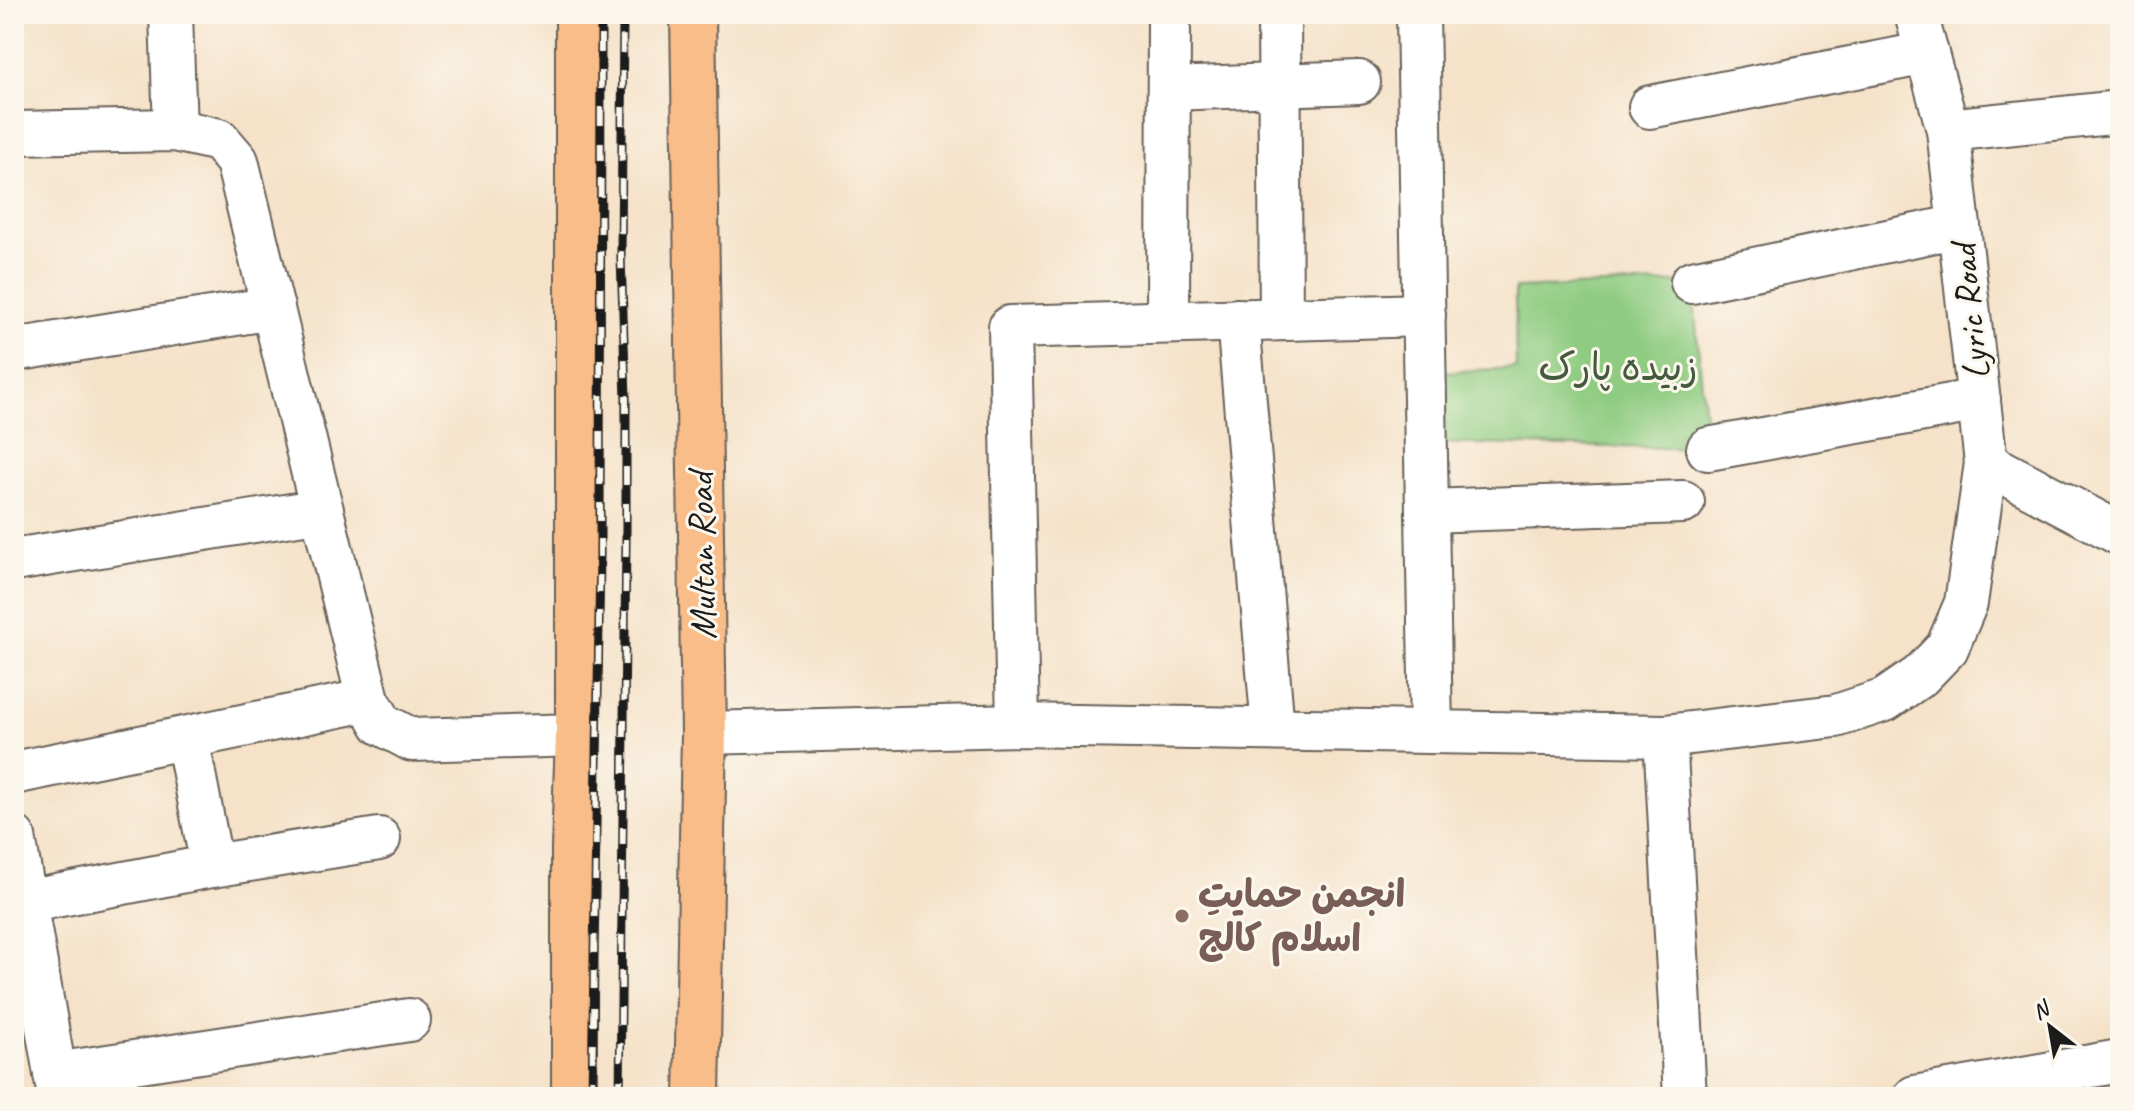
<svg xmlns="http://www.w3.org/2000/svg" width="2134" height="1111" font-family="Caveat,'Playpen Sans Arabic',sans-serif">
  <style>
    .green { fill: #8fcc81; stroke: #56744e; stroke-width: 2 }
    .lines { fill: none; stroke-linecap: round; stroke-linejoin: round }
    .minor-casing { stroke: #686159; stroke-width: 46 }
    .major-casing { stroke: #686159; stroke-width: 48 }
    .minor { stroke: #fff; stroke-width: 42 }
    .major { stroke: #f8bd89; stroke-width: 44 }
    .rail-casing { stroke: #1c1c1c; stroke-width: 9 }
    .rail { stroke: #fbf7ec; stroke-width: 6; stroke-dasharray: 18; stroke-linecap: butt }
    .education-dot { fill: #8d6e63; stroke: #fbf7ec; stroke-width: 3 }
    .labels { text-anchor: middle; stroke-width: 6; stroke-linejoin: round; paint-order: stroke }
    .street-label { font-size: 38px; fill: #1c1c1c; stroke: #fbf7ec }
    .park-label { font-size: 38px; fill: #445a3f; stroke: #fbf7ec }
    .education-label { font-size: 38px; font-weight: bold; fill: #785e54; stroke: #fbf7ec; text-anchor: start }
  </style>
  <rect width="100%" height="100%" fill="#fbf7ec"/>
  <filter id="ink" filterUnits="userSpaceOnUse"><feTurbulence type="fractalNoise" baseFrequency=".0125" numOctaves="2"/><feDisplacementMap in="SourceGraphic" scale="16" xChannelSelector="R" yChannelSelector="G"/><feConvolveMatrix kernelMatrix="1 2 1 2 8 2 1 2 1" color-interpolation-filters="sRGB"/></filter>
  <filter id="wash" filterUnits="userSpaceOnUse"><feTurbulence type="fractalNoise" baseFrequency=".006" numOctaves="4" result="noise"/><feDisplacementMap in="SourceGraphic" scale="32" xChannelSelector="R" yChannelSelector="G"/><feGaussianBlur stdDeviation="1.8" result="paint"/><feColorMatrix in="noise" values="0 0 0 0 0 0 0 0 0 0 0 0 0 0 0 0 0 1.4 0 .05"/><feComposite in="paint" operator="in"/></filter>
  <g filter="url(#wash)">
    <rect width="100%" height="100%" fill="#f5e2c9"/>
    <polygon class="green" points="1692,282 1708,449 1426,443 1424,373 1516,368 1515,288"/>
  </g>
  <g filter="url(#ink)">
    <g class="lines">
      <g class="minor-casing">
        <g id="minor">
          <polyline points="171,14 175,130"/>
          <polyline points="1279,14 1281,319"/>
          <polyline points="1418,14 1431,732"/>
          <polyline points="1916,14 1948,130 1986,463 2120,534"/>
          <polyline points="1169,89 1359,82"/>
          <polyline points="1650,107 1927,53"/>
          <polyline points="1948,130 2120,112"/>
          <polyline points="14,133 175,130 219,140 237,161 368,700 382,724 412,740 578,735"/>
          <polyline points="1692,282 1959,226"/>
          <polyline points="1238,320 1273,729"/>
          <polyline points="1168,322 1169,14"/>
          <polyline points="14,350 273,308"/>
          <polyline points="1708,449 1979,400"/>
          <polyline points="1427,511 1683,502"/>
          <polyline points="14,560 322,510"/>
          <polyline points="1018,725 1010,327 1424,315"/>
          <polyline points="704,733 1018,725 1665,736 1836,716 1885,700 1920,676 1947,648 1966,603 1986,463"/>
          <polyline points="1665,736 1685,1097"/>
          <polyline points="187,738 212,866"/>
          <polyline points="14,773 368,700"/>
          <polyline points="14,837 59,1097"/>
          <polyline points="25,902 212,866 379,839"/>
          <polyline points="55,1074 409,1020"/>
          <polyline points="1915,1097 2120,1061"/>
        </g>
      </g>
      <g class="major-casing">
        <g id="major">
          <polyline points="693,14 704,733 697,1097"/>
          <polyline points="574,1097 574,848 578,735 578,14"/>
        </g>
      </g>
      <use href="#minor" class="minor"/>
      <use href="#major" class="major"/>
      <g class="rail-casing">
        <g id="rail">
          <polyline points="592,1097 600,554 601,14"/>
          <polyline points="620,1097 626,539 626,398 621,258 623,14"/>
        </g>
      </g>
      <use href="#rail" class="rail"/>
    </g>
  </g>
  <circle class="education-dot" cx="1182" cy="916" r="8"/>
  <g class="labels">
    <g class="street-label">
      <text transform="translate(1969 312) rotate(-96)" y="13">Lyric Road</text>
      <text transform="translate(701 556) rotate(-91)" y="13">Multan Road</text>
    </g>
    <g class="park-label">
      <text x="1618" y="380">زبیدہ پارک</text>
    </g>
    <g class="education-label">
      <text x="1198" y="907">انجمن حمایتِ<tspan x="1198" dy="44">اسلام کالج</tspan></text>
    </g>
  </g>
  <rect width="2134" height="1111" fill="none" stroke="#fbf7ec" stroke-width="48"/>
  <g transform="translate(2050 1027) rotate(329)" stroke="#fbf7ec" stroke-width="6" paint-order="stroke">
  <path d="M0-6L14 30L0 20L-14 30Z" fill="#1c1c1c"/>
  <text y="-12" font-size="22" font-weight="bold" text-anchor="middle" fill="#1c1c1c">N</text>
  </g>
</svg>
